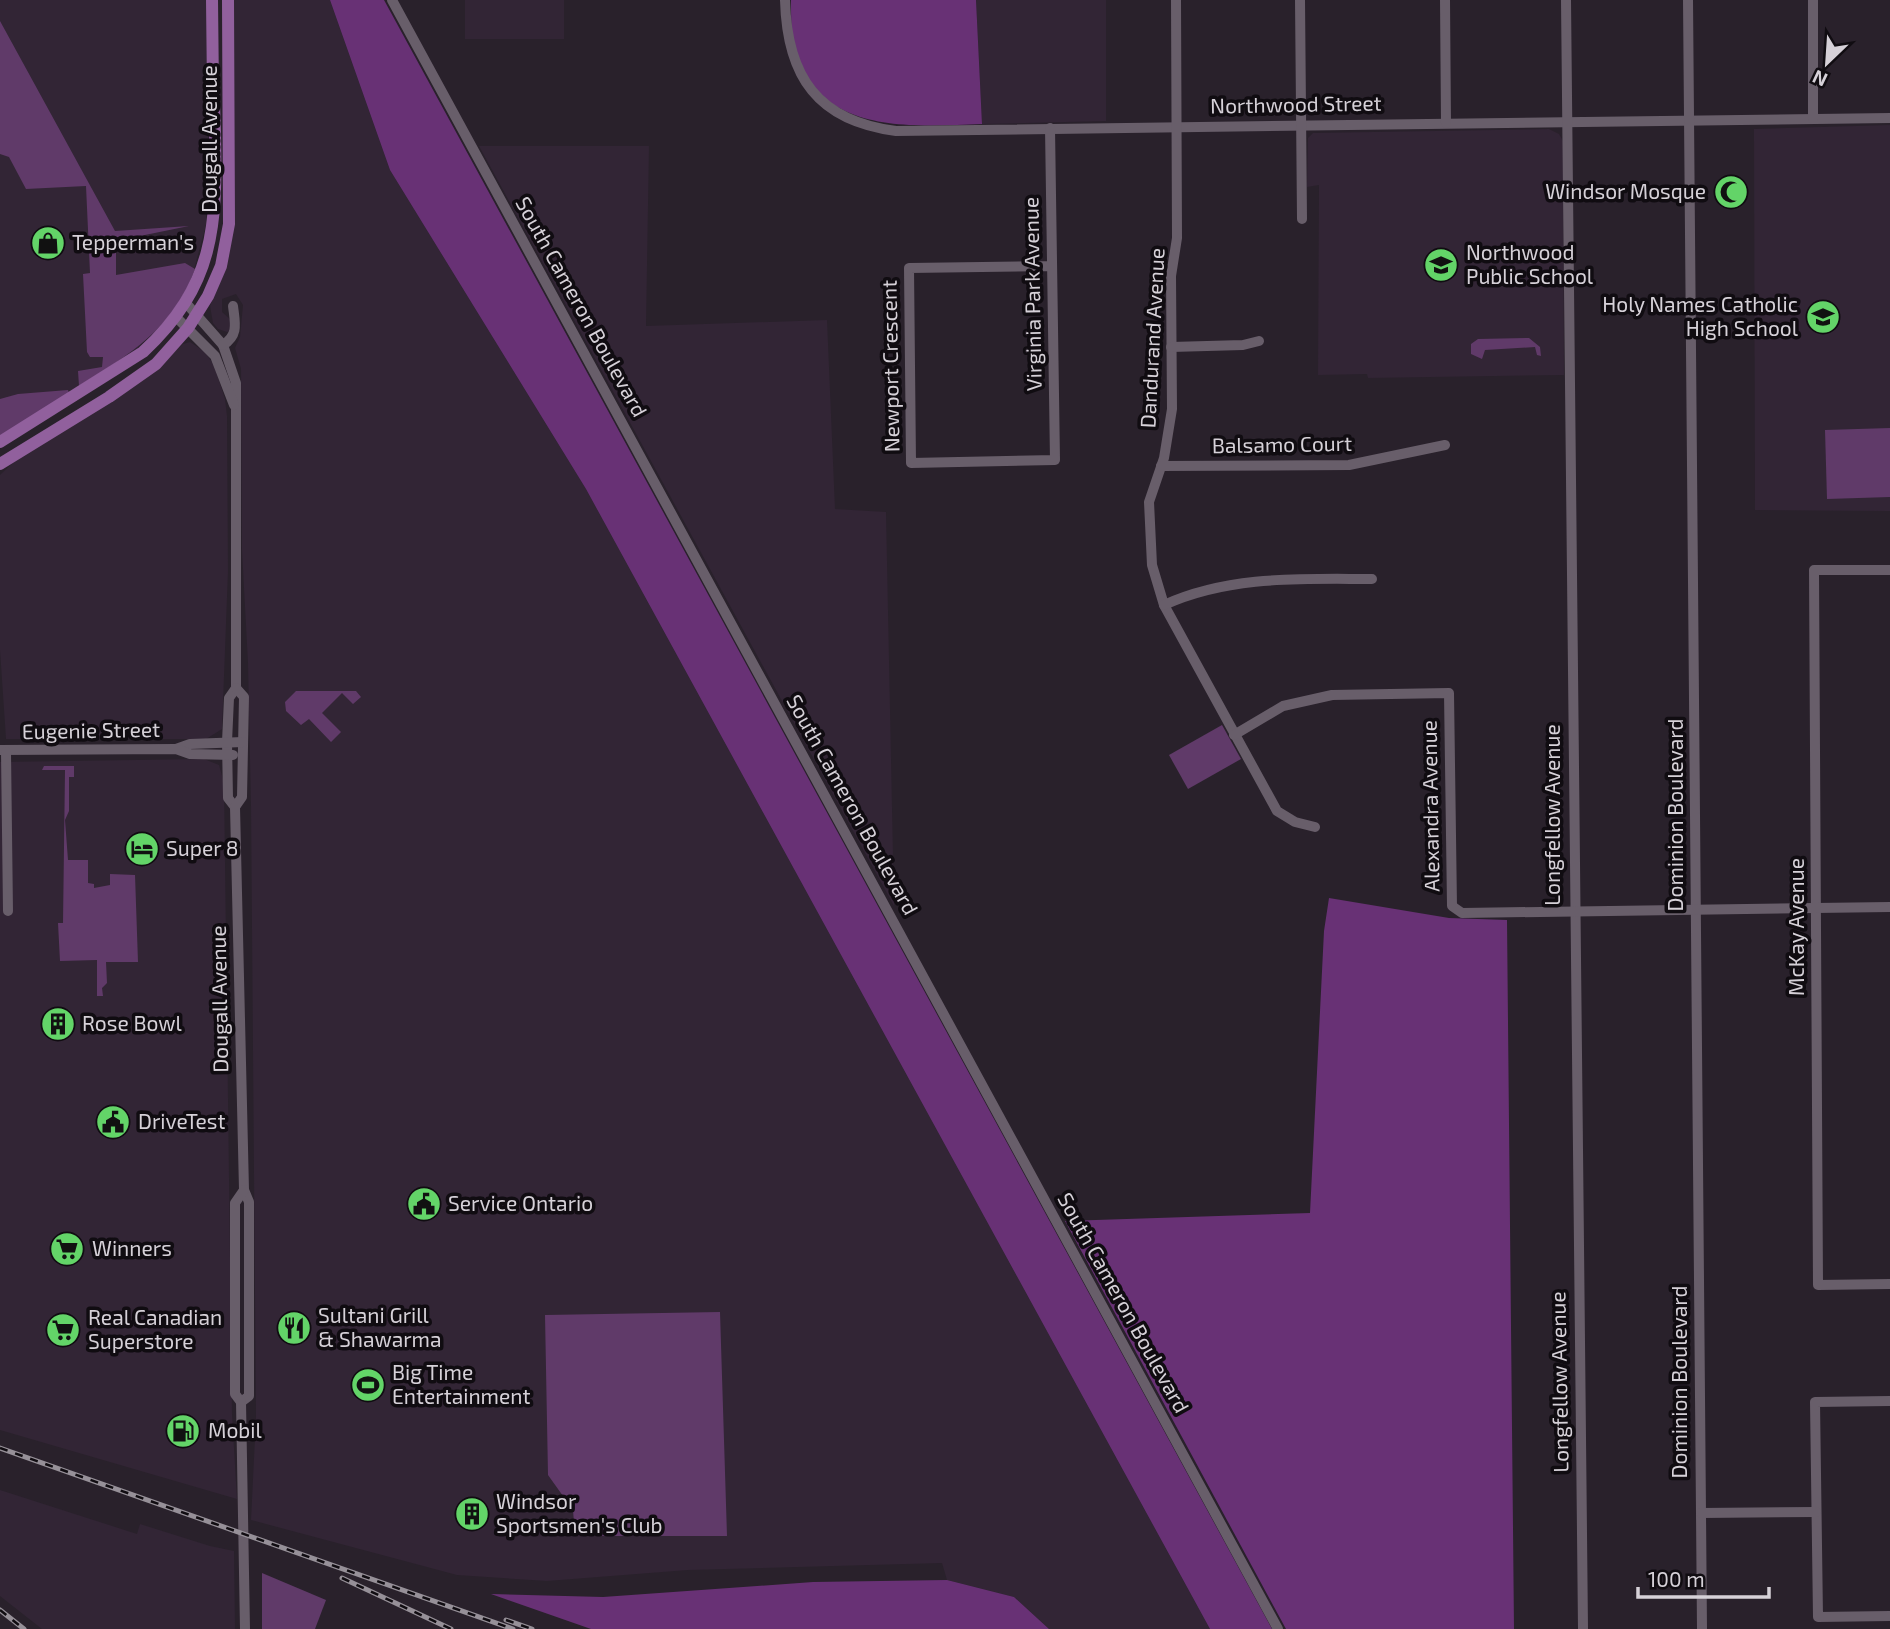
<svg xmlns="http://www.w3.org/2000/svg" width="1890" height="1629" font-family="'Exo 2',sans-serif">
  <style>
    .built { fill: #322535 }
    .green { fill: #603a69 }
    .forest { fill: #683175 }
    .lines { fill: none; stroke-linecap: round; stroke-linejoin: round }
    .minor { stroke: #685e6a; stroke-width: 10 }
    .major { stroke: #91609d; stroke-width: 12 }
    .rail-casing { stroke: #969098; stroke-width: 5 }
    .rail { stroke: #100c11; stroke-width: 2.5; stroke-dasharray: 8; stroke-linecap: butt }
    .labels { text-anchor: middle; stroke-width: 7; stroke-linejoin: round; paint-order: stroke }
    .street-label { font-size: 21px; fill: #d6d1d8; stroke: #100c11 }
    .poi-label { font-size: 21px; fill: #d6d1d8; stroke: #100c11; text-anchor: start }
  </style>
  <rect width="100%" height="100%" fill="#29212b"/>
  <g class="built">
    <polygon points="0,0 208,0 209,124 206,225 192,277 137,350 0,437"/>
    <polygon points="232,0 330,0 390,170 586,489 1210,1629 1049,1629 1014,1597 947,1580 942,1563 688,1570 547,1581 457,1575 251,1520 256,1417 251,806 248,663 242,550 241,369 235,348 240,337 243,305 236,294 222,299 222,312 231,320 231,331 227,332 218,329 213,323 210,306 227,261"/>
    <rect x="465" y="0" width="99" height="39"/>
    <polygon points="976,0 1106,0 1106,121 982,124"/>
    <polygon points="1890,125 1890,511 1755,510 1754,129"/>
    <polygon points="1549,129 1559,134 1563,141 1564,375 1368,378 1367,374 1318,375 1319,185 1307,187 1308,138 1313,133"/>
    <polygon points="479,146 649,146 646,326 827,320 835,509 886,512 894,906"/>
    <polygon points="190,342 205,352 214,365 225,399 227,416 228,571 222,729 206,739 6,739 0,650 0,475 19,457 139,383 183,344"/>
    <polygon points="204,759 219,765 224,783 232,1414 237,1499 0,1430 0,762"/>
    <polygon points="0,1490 137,1534 140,1524 210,1546 234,1551 235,1629 42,1629 0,1596"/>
  </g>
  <g class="green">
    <path d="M0,21L115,231L189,226L140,236V241L128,242L127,237H116V275L185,263L195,269C173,329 130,354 79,386L78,371L102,367L103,357H90L87,352L83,274L90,273L86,186L26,189L9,157L0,154Z"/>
    <polygon points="1529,338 1540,347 1541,356 1537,355 1535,347 1485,350 1482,359 1471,354 1471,344 1478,339"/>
    <polygon points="68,390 69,393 0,437 0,399 18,394"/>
    <polygon points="1890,428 1890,497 1827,499 1825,430"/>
    <polygon points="296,691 356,691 361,697 353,704 342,693 322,713 341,732 331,742 309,719 301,725 286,711 285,702"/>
    <polygon points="1222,725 1241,759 1188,789 1169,755"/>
    <polygon points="44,766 74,766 74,777 69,777 69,811 65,820 68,860 88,860 88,883 94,884 94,888 110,885 110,874 135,875 138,962 106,962 107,983 102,988 103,996 97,996 97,960 60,961 58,923 63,923 65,770 42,770"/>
    <polygon points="720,1312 727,1536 575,1536 573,1510 548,1475 545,1315"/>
    <polygon points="262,1573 326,1600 315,1629 262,1629"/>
  </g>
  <g class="forest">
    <polygon points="330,0 384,0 1272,1629 1210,1629 586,489 390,170"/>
    <path d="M791,0H976L982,124C915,126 823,136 796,54C791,37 791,18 791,0Z"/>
    <polygon points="1329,898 1449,918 1507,920 1514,1629 1286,1629 1065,1221 1310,1213 1324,931"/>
    <polygon points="947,1580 1014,1597 1049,1629 591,1629 491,1594 603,1597 813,1582"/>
  </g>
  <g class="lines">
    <g class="minor">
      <polyline points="392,0 1278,1629"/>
      <path d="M785,0C787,77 818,121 896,131L1890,118"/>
      <polyline points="1176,0 1177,238 1171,276 1172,409 1164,458 1149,502 1152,565 1164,605 1277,811 1295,822 1315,827"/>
      <polyline points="1300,0 1302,219"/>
      <polyline points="1445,0 1446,123"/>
      <polyline points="1566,0 1583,1629"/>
      <polyline points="1688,0 1702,1629"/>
      <polyline points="1813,0 1813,119"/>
      <polyline points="1050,128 1055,460 911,463 909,268 1052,266"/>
      <polyline points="186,303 223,345 236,383 236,688 229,698 227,742 228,798 235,807"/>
      <polyline points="176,317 215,356 234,405"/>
      <path d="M223,345C239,335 235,323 233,306"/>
      <polyline points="1171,347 1243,345 1259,341"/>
      <polyline points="1161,466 1349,465 1445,445"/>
      <polyline points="1890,570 1814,570 1818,1285 1890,1284"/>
      <path d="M1164,605C1230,575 1302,579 1372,579"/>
      <polyline points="236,688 244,697 242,797 235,807 244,1190 249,1202 249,1396 241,1402"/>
      <polyline points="1234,735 1283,706 1332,695 1449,693 1452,906 1462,913 1890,907"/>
      <polyline points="176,749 190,744 243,742"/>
      <polyline points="0,750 176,749 190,754 233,755"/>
      <polyline points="6,752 8,911"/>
      <polyline points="244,1190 235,1203 235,1394 241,1402 245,1629"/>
      <polyline points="1890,1401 1815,1402 1818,1617 1890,1616"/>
      <polyline points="1701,1513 1816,1512"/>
    </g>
    <g class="major">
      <path d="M0,442L143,352C215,285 217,226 215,133C213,89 212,45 212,0"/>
      <polyline points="0,464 109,397 156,364 188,328 208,296 221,266 229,224 228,0"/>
    </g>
    <g class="rail-casing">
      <g id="rail">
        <polyline points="0,1448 513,1629"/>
        <polyline points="342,1578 451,1629"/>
        <polyline points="0,1610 24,1629"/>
        <polyline points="506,1620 532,1629"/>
      </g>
    </g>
    <use href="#rail" class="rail"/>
  </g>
  <defs>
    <g id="mosque-disc" transform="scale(1.75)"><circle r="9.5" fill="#63d468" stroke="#100c11"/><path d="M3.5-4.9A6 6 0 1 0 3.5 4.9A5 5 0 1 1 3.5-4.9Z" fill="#111"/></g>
    <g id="shop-disc" transform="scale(1.75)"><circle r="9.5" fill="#63d468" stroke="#100c11"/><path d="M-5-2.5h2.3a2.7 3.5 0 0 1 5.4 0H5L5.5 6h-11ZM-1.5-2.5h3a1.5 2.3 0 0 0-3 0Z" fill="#111"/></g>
    <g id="school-disc" transform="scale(1.75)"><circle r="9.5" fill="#63d468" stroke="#100c11"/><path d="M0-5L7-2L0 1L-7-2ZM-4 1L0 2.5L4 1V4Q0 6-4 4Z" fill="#111"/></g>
    <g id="hotel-disc" transform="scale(1.75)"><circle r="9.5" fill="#63d468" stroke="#100c11"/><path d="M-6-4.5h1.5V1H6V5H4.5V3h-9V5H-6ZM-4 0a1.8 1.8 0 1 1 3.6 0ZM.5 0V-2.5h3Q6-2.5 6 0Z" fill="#111"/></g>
    <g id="building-disc" transform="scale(1.75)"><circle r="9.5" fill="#63d468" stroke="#100c11"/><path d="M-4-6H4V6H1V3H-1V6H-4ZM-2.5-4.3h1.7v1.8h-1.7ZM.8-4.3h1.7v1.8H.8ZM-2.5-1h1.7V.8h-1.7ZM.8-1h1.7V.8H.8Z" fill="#111"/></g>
    <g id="civic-disc" transform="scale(1.75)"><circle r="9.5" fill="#63d468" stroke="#100c11"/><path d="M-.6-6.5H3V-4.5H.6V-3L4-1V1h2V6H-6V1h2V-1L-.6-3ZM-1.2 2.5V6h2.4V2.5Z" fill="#111"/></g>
    <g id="supermarket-disc" transform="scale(1.75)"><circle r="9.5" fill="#63d468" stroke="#100c11"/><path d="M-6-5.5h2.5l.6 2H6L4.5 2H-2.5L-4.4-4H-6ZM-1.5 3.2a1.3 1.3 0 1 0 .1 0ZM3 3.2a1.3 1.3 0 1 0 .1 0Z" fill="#111"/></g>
    <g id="restaurant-disc" transform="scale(1.75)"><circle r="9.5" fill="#63d468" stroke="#100c11"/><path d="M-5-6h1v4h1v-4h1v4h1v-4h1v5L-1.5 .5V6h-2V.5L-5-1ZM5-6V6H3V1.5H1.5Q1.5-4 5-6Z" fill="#111"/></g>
    <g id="stadium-disc" transform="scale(1.75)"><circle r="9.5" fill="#63d468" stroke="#100c11"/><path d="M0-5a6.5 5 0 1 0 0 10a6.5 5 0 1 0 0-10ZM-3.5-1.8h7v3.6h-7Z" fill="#111"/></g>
    <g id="fuel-disc" transform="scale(1.75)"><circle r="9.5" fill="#63d468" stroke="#100c11"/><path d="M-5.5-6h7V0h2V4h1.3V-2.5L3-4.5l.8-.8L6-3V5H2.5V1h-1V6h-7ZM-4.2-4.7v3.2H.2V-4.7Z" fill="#111"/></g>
  </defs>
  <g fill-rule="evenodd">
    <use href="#mosque-disc" x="1731" y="192"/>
    <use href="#shop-disc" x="48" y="243"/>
    <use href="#school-disc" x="1441" y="265"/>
    <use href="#school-disc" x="1823" y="317"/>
    <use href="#hotel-disc" x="142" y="849"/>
    <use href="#building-disc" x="58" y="1024"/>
    <use href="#civic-disc" x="113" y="1122"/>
    <use href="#civic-disc" x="424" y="1204"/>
    <use href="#supermarket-disc" x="67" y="1249"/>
    <use href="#restaurant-disc" x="294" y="1328"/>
    <use href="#supermarket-disc" x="63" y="1330"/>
    <use href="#stadium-disc" x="368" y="1385"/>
    <use href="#fuel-disc" x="183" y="1431"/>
    <use href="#building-disc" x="472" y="1514"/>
  </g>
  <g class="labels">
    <g class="street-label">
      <text transform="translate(1296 105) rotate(-1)" y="7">Northwood Street</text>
      <text transform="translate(210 139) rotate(-90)" y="7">Dougall Avenue</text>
      <text transform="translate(1033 294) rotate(-91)" y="7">Virginia Park Avenue</text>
      <text transform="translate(581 307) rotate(61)" y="7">South Cameron Boulevard</text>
      <text transform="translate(1153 338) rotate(-87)" y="7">Dandurand Avenue</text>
      <text transform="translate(891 366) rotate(-91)" y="7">Newport Crescent</text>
      <text transform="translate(1282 445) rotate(-1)" y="7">Balsamo Court</text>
      <text transform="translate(91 731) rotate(-1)" y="7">Eugenie Street</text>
      <text transform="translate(852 805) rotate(61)" y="7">South Cameron Boulevard</text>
      <text transform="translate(1431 806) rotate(-91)" y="7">Alexandra Avenue</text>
      <text transform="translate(1553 815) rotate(-90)" y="7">Longfellow Avenue</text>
      <text transform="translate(1676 815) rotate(-90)" y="7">Dominion Boulevard</text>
      <text transform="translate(1797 927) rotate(-90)" y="7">McKay Avenue</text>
      <text transform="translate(220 999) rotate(-91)" y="7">Dougall Avenue</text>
      <text transform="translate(1123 1303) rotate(61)" y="7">South Cameron Boulevard</text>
      <text transform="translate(1560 1382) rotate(-91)" y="7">Longfellow Avenue</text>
      <text transform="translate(1680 1382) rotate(-90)" y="7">Dominion Boulevard</text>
    </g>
    <g class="poi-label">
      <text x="1706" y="199" text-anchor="end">Windsor Mosque</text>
      <text x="72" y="250">Tepperman's</text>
      <text x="1466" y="260">Northwood<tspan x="1466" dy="24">Public School</tspan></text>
      <text x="1798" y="312" text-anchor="end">Holy Names Catholic<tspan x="1798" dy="24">High School</tspan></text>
      <text x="166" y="856">Super 8</text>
      <text x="82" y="1031">Rose Bowl</text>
      <text x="138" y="1129">DriveTest</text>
      <text x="448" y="1211">Service Ontario</text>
      <text x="92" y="1256">Winners</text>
      <text x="318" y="1323">Sultani Grill<tspan x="318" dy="24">&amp; Shawarma</tspan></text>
      <text x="88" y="1325">Real Canadian<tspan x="88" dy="24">Superstore</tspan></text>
      <text x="392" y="1380">Big Time<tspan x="392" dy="24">Entertainment</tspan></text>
      <text x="208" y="1438">Mobil</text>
      <text x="496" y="1509">Windsor<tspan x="496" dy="24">Sportsmen's Club</tspan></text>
    </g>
  </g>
  <g transform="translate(1827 63) rotate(205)" stroke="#100c11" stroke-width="5" paint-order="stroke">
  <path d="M0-5L12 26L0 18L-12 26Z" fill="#d6d1d8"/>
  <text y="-10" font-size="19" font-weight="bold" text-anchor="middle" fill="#d6d1d8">N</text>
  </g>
  <path d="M1638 1587v10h131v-10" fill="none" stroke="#d6d1d8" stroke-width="3.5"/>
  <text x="1648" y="1587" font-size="21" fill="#d6d1d8" stroke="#100c11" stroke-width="5" paint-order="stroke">100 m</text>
</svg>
